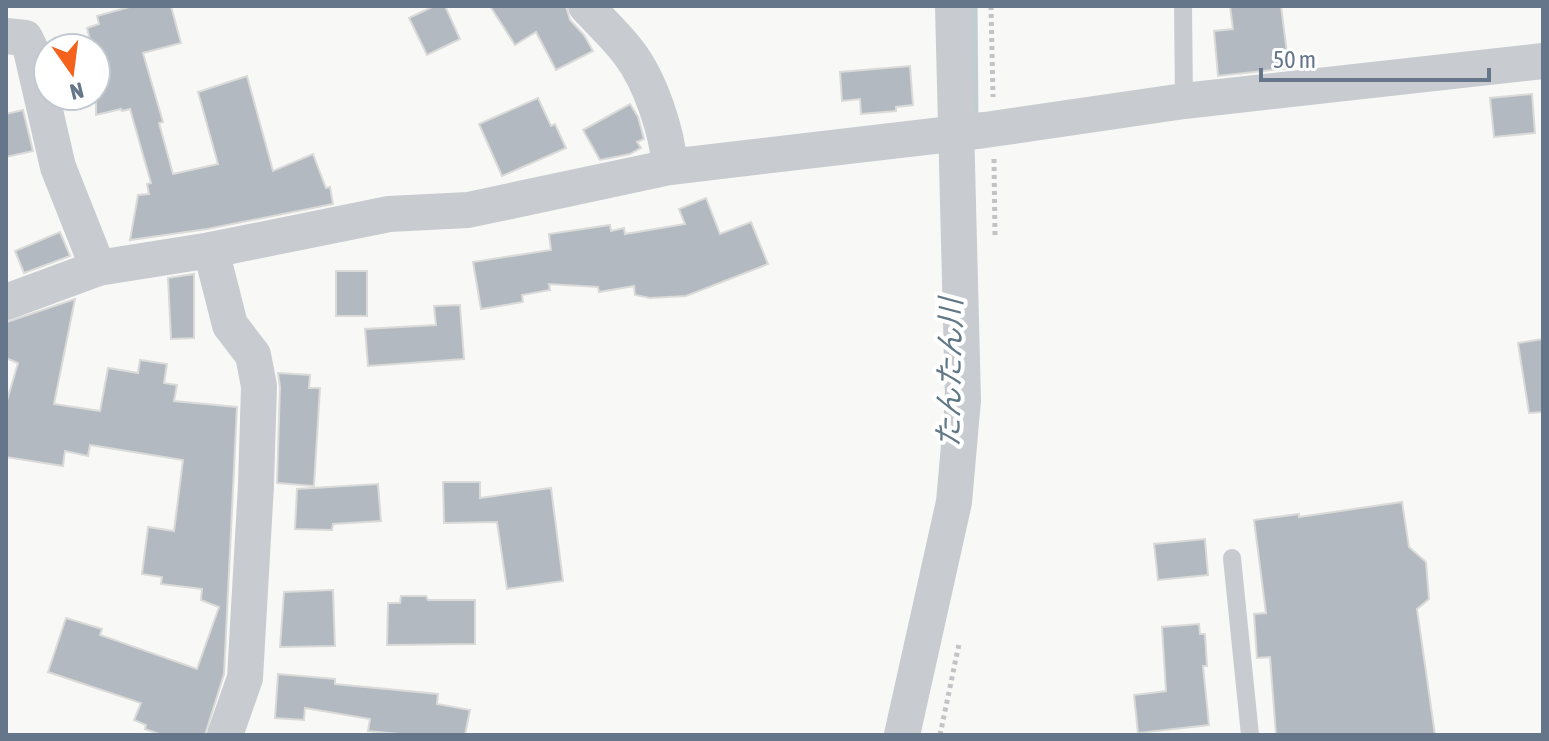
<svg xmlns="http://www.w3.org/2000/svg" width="1549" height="741" font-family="'Asap Condensed','Noto Sans JP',sans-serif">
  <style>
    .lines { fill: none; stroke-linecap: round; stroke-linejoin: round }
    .stream { stroke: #c2cdd3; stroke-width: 9 }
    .building { fill: #b2b9c1; stroke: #dadad8; stroke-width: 2 }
    .path { stroke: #c1c3c6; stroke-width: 5; stroke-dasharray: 4 4; stroke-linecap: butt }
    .lane { stroke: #c8ccd0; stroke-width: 18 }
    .street { stroke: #c8ccd0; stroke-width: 36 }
    .labels { text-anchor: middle; stroke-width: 8; stroke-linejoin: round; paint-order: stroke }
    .water-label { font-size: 30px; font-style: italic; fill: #607785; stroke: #fff }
  </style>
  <rect width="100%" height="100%" fill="#f8f9f6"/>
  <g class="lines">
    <polyline class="stream" points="973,6 974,125"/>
  </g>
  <g class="building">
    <polygon points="133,6 171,6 181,43 143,53 163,122 159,123 173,174 218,164 198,92 247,76 273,171 313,154 326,188 330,187 333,204 207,229 130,240 138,195 149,194 147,184 151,183 130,109 122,111 121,109 96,115 96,48 92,48 87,28 99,24 97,16"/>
    <polygon points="434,6 445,6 460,39 427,55 409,18"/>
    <polygon points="490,6 566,6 570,20 584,35 593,51 556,70 536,32 515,45"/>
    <polygon points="1230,6 1281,6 1289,68 1218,76 1214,31 1233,29"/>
    <polygon points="910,66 913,105 896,107 896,111 861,114 860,99 842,101 840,72"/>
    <polygon points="1532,94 1535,133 1494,137 1490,98"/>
    <polygon points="538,98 551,126 555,124 566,148 502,176 479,124"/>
    <polygon points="630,104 638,117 644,139 637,142 641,148 630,154 600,160 583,130"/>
    <polygon points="23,110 33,151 6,157 6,114"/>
    <polygon points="706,198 720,234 751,222 768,264 686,296 650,298 635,295 634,286 599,292 598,287 549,284 550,290 522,295 523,302 481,309 473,262 551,250 549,234 610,225 611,231 624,228 625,234 685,224 679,209"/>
    <polygon points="60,232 70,256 24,273 15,251"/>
    <rect x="336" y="271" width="31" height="45"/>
    <polygon points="194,274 194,338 171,339 168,278"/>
    <polygon points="75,299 54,404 100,411 108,368 138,373 140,360 167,364 164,383 177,385 174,401 237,407 224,674 205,735 162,735 145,729 146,725 134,720 141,703 48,672 66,618 102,629 100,635 197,669 219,607 201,600 202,589 161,584 162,577 142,574 148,527 174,531 183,460 90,445 88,456 65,451 63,466 6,457 6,404 18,363 6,358 7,322"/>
    <polygon points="460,305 464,359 368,366 365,329 436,325 434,306"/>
    <polygon points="1543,339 1543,412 1529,413 1518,343"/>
    <polygon points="278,373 310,375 309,388 320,388 314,486 277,483 280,387"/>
    <polygon points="443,482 480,482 480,498 551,488 563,581 507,589 497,522 444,523"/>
    <polygon points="378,484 381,521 333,524 332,530 295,529 297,489"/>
    <polygon points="1402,502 1409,547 1426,562 1429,599 1417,609 1435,735 1276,735 1270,657 1257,658 1254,614 1266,613 1254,520 1299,514 1299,517"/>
    <polygon points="1205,539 1208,575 1158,580 1154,544"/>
    <polygon points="333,590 335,646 280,647 284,592"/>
    <polygon points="401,596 426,596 428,600 475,600 475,644 387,645 388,603 400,603"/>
    <polygon points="1199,624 1200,634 1205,634 1207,666 1203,666 1209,725 1138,733 1134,695 1166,691 1162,627"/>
    <polygon points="278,674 335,679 335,684 438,694 437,704 470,710 465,735 411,735 368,731 370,719 305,708 304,720 275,718"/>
  </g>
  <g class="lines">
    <g class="path">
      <polyline points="991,6 993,97"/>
      <polyline points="994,159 995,237"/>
      <polyline points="940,735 959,644"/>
    </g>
    <g class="lane">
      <polyline points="1183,6 1184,101"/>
      <polyline points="1232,558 1250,735"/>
    </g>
    <g class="street">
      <path d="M586,6C601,22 617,37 629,53C651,82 667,132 670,167"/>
      <polyline points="6,36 25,38 31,50 58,167 98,268"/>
      <polyline points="211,250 230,325 253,355 259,386 256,485 245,678 225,735"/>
      <polyline points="6,302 98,268 211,250 389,214 468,210 670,167 985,130 1184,101 1543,61"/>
      <polyline points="902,735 954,502 963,400 953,6"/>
    </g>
  </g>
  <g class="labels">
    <g class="water-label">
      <text transform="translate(950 373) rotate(-89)" y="10">たんたん川</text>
    </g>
  </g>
  <rect width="1549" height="741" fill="none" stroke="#65768a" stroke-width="16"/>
  <g transform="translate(72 72) rotate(166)"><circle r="38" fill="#ffffff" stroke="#c1c8d0" stroke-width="2"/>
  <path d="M0-6L14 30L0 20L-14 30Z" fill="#f4621b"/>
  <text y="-12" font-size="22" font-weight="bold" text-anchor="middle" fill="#65768a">N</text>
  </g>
  <path d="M1261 68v12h228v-12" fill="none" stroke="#65768a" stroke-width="4"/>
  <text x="1273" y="68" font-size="24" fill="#65768a" stroke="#ffffff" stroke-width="6" paint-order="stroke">50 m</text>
</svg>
